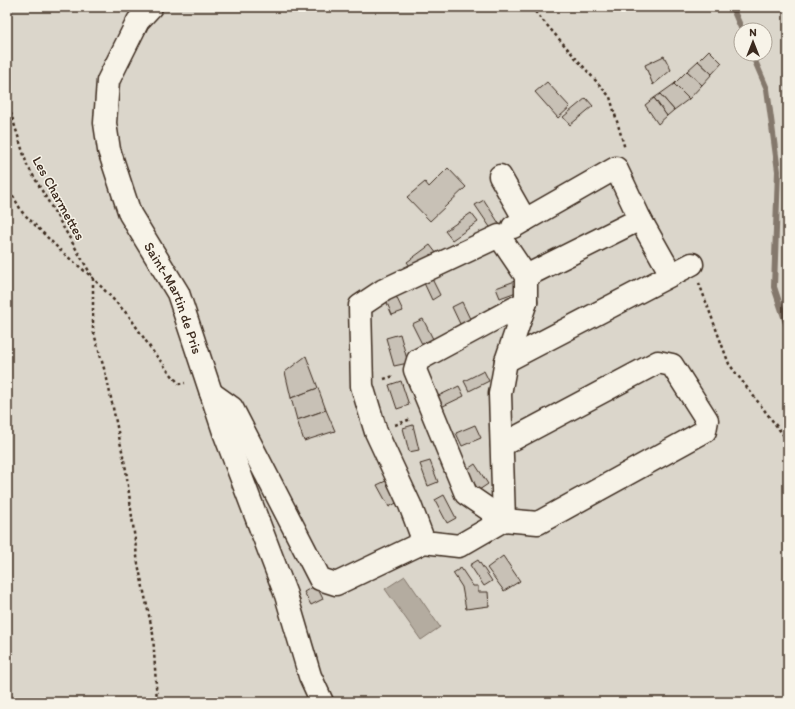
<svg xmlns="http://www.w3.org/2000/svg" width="795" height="709" font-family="Itim,sans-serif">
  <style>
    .green { fill: #dbd6cb; stroke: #8b8074; fill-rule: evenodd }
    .water { fill: #b4aca0; stroke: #84786c }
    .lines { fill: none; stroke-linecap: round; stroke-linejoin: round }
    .stream { stroke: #84786c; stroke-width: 6 }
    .building { fill: #c8c1b6; stroke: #3b2a1e }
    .minor-casing { stroke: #3b2a1e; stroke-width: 25 }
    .path { stroke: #3b2a1e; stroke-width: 2.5; stroke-dasharray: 3 3; stroke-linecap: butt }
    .minor { stroke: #f7f3e8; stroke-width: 22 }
    .labels { text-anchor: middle; stroke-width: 3; stroke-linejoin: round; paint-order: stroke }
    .street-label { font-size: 14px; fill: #3b2a1e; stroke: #f7f3e8 }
  </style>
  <rect width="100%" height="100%" fill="#f7f3e8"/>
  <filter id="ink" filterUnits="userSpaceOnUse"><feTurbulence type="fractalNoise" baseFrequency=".025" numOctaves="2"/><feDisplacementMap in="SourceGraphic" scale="8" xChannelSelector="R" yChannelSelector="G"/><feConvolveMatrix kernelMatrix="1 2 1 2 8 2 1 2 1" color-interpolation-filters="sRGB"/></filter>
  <g filter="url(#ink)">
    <path class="green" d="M7,7H788V702H7ZM741,30H765V54H741Z"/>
    <polygon class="water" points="405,576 440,627 421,640 385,589"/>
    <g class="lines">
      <g class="stream">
        <polyline points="732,7 742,30"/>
        <polyline points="752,54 767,89 778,171 774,287 788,329"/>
      </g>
    </g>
    <g class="building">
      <polygon points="709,50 722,63 712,74 698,61"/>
      <polygon points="664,56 671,70 653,85 645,65"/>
      <polygon points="698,61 712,74 702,85 687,71"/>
      <polygon points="687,71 702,85 689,99 674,84"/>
      <polygon points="547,82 570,107 558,118 535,92"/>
      <polygon points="674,84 689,99 674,110 660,94"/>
      <polygon points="660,94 674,110 667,116 654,98"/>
      <polygon points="586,98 593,106 570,125 563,117"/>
      <polygon points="654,98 667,116 658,124 645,105"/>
      <polygon points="448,168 466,187 430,221 407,197 425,182 429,187"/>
      <polygon points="484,200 500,225 492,230 475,205"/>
      <polygon points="471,213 478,222 452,240 445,231"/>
      <polygon points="430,245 437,254 414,271 407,262"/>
      <polygon points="432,279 440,295 432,300 424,283"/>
      <polygon points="515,281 519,291 500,298 496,288"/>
      <polygon points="395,294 403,311 392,315 385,298"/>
      <polygon points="462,302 471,321 461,326 452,307"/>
      <polygon points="423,319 434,341 423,346 412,324"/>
      <polygon points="400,334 408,363 394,366 386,338"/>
      <polygon points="306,356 318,388 291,398 285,372"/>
      <polygon points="484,371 489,381 469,391 464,381"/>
      <polygon points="401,381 409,405 397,409 389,385"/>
      <polygon points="459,386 464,396 439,408 434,398"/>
      <polygon points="318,388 326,410 297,420 291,398"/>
      <polygon points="326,410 335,431 304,441 297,420"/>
      <polygon points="413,425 419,450 409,452 403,428"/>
      <polygon points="475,425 481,438 462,446 456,433"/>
      <polygon points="430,461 438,482 428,486 420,464"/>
      <polygon points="475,464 488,484 479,490 465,471"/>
      <polygon points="388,480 400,501 389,507 377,485"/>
      <polygon points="444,495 456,518 447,523 435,500"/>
      <polygon points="503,556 520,581 504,591 487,568"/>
      <polygon points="478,560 492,581 484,586 470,565"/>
      <polygon points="461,568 473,586 478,586 478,592 488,592 489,606 466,609 462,587 453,573"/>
      <polygon points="316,585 323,599 311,605 304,592"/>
    </g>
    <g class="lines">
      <g class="minor-casing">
        <g id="minor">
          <path id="s1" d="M151,7L138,21L108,81L105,123L109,150L130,214L178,293L224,432L286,595L310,676L322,702"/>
          <polyline points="500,176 525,220 513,227"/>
          <polyline points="525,220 616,168 640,219"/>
          <polyline points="526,276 640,219 671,274"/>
          <polyline points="506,361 692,264"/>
          <polyline points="211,393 232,408 320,579 336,584 424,542 410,505 376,432 362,386 360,306 384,290 499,236 526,276 526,302 506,361 500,394 504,520 459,546 424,542"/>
          <polyline points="502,445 658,362 672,365 707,420 705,431 538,523 504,520 466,494 415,370 418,360 526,302"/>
        </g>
      </g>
      <g class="path">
        <polyline points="531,7 610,97 625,149"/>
        <polyline points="7,101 27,165 93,278 93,330 107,379 126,470 138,564 153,634 157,702"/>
        <polyline points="7,185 22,212 62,252 93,278 129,316 154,353 179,384 185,383"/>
        <polyline points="699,283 729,364 788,441"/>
        <polyline points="384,379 394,376"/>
        <polyline points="395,425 411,419"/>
      </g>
      <use href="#minor" class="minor"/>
    </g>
  </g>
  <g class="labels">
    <g class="street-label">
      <text transform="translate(59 198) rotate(61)" y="5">Les Charmettes</text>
      <text dy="5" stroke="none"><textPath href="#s1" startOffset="318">Saint-Martin de Pris</textPath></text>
    </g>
  </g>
  <rect width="795" height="709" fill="none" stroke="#f7f3e8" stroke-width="24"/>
  <rect x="12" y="12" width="771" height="685" fill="none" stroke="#3b2a1e" stroke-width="1.5" filter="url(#ink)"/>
  <g transform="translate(753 42)"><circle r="19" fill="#f7f3e8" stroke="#aca397"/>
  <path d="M0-3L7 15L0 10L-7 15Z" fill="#3b2a1e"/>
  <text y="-6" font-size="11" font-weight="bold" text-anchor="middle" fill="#3b2a1e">N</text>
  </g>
</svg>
